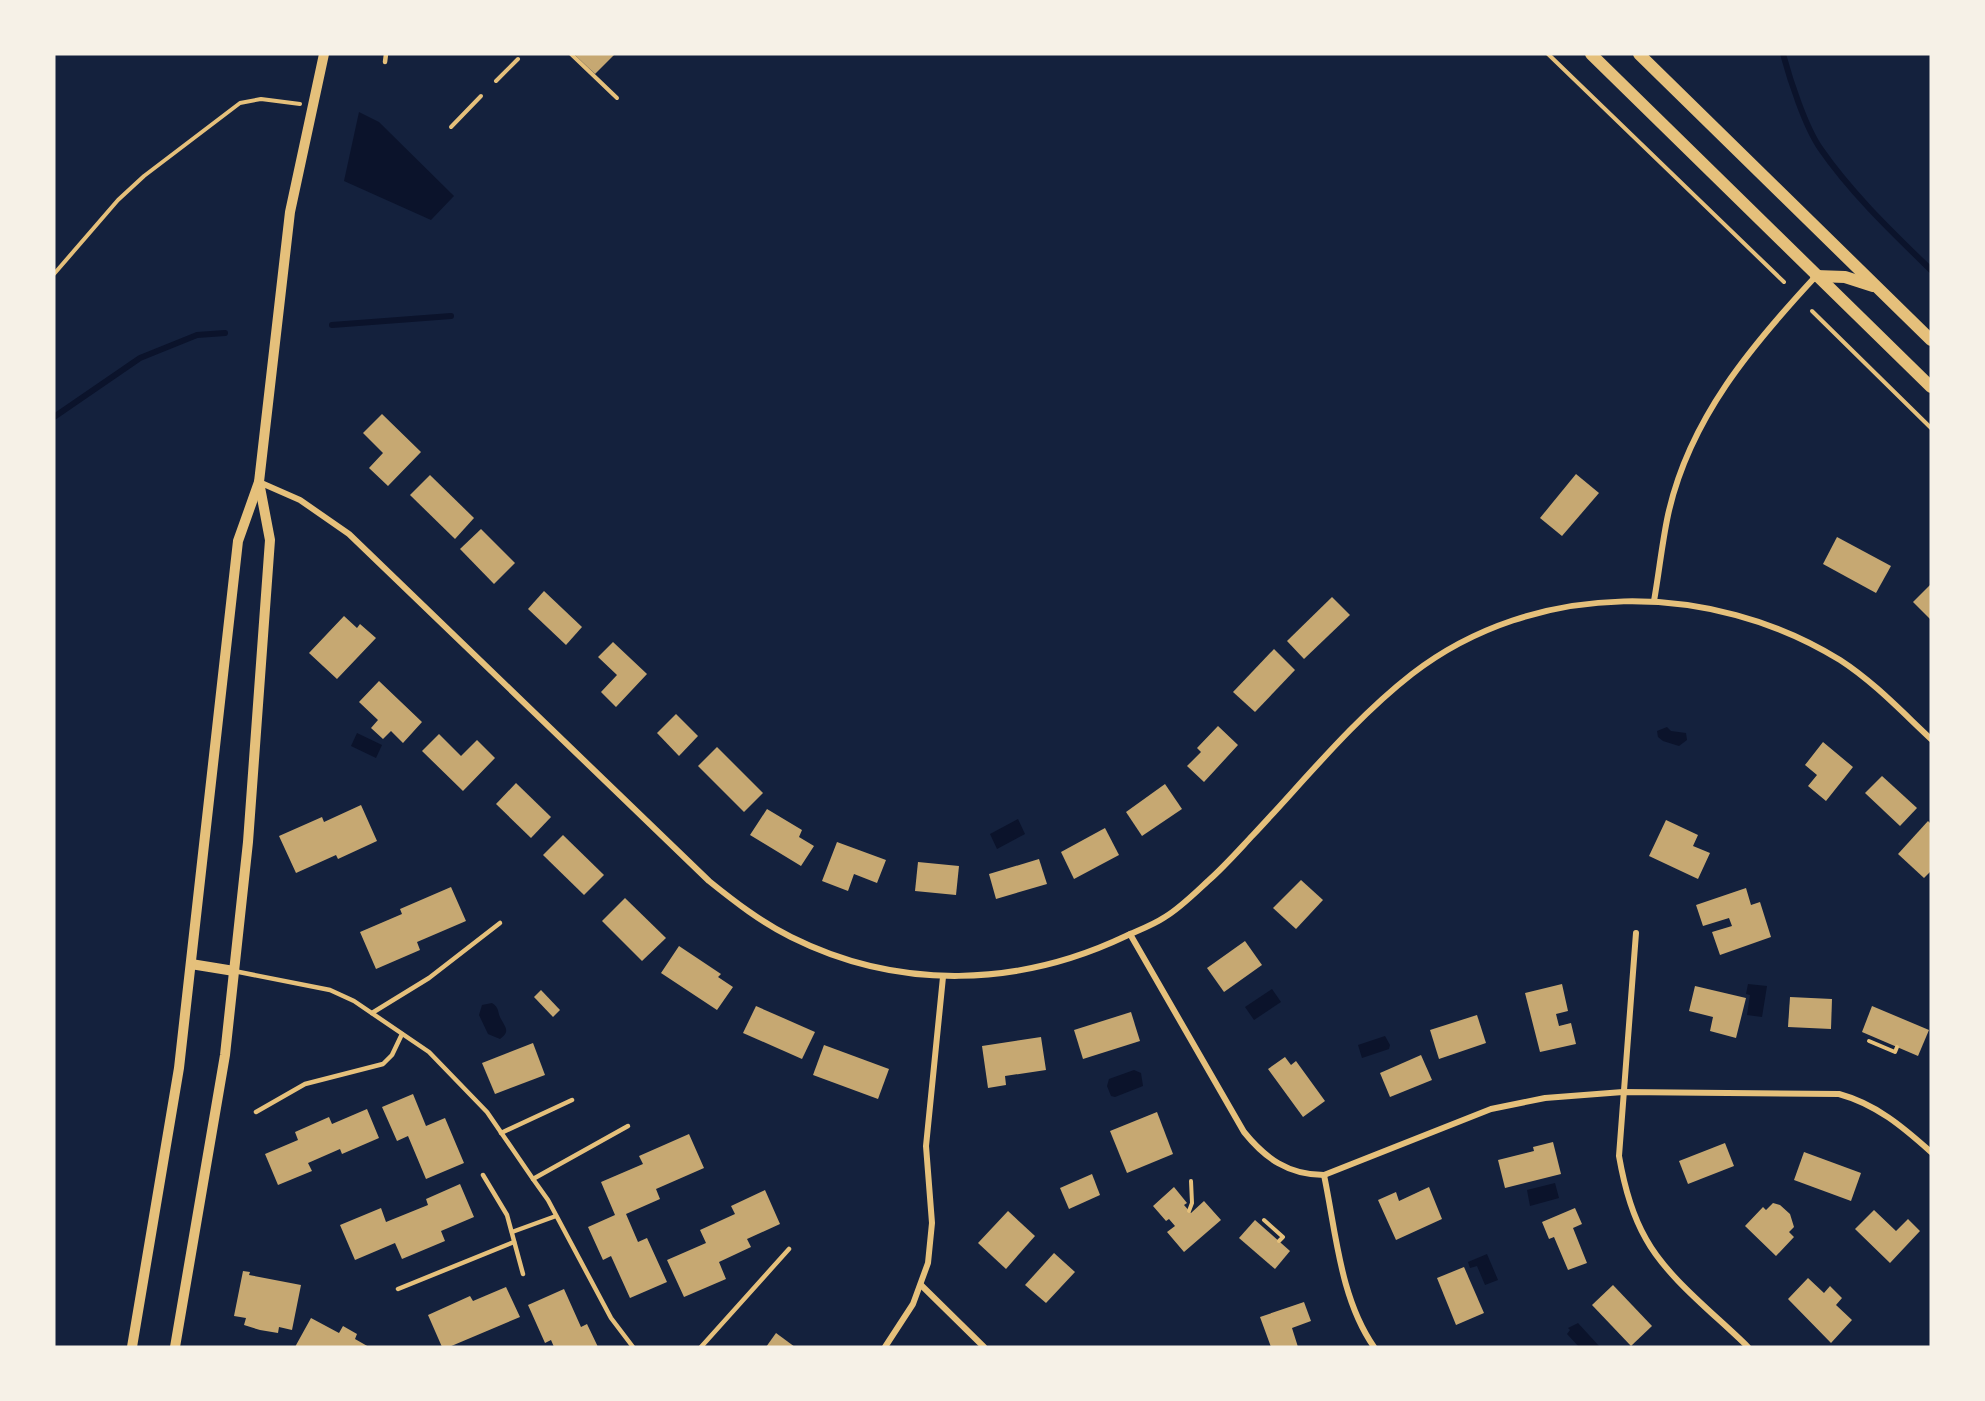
<svg xmlns="http://www.w3.org/2000/svg" width="1985" height="1401" font-family="Commissioner,sans-serif">
  <style>
    .water { fill: #0b132b }
    .lines { fill: none; stroke-linecap: round; stroke-linejoin: round }
    .stream { stroke: #0b132b; stroke-width: 6 }
    .building { fill: #c6a872 }
    .path { stroke: #e5c07b; stroke-width: 4 }
    .service { stroke: #e5c07b; stroke-width: 4.5 }
    .minor { stroke: #e5c07b; stroke-width: 6 }
    .tertiary { stroke: #e5c07b; stroke-width: 10 }
    .secondary { stroke: #e5c07b; stroke-width: 12 }
  </style>
  <rect width="100%" height="100%" fill="#14213d"/>
  <g class="water">
    <polygon points="359,112 379,122 454,196 431,220 344,181"/>
    <polygon points="1667,727 1671,731 1686,733 1687,740 1679,746 1663,741 1658,737 1657,731"/>
    <polygon points="357,733 382,745 376,758 351,746"/>
    <polygon points="1018,819 1025,834 997,849 990,834"/>
    <polygon points="1748,984 1767,986 1762,1017 1747,1015 1750,995 1746,994"/>
    <polygon points="1272,989 1281,1002 1254,1020 1245,1007"/>
    <path d="M492,1003C500,1008 497,1012 501,1019C506,1028 510,1032 500,1039L488,1034L479,1015L482,1005Z"/>
    <polygon points="1385,1036 1390,1045 1389,1049 1362,1058 1358,1045"/>
    <polygon points="1134,1070 1141,1073 1143,1086 1115,1097 1111,1096 1107,1086 1109,1079"/>
    <polygon points="1555,1183 1559,1198 1530,1206 1527,1190"/>
    <polygon points="1487,1254 1498,1280 1485,1285 1477,1266 1470,1268 1468,1262"/>
    <polygon points="1578,1323 1600,1347 1579,1347 1567,1334 1570,1330 1568,1328"/>
  </g>
  <g class="lines">
    <g class="stream">
      <path d="M1783,54C1790,80 1805,126 1820,148C1851,193 1892,232 1931,270"/>
      <polyline points="332,325 451,316"/>
      <polyline points="54,417 140,358 197,335 225,333"/>
    </g>
  </g>
  <g class="building">
    <polygon points="574,54 615,54 595,74"/>
    <polygon points="382,414 421,452 388,486 369,468 383,453 363,433"/>
    <polygon points="1576,474 1599,493 1562,536 1540,518"/>
    <polygon points="430,475 474,518 455,539 410,495"/>
    <polygon points="481,529 515,563 494,584 460,549"/>
    <polygon points="1837,537 1891,566 1876,593 1823,564"/>
    <polygon points="1931,584 1931,620 1913,602"/>
    <polygon points="544,591 582,627 566,645 528,609"/>
    <polygon points="1332,597 1350,615 1304,659 1287,641"/>
    <polygon points="344,616 357,628 360,624 376,638 337,679 309,653"/>
    <polygon points="613,642 647,674 616,707 601,692 617,675 598,657"/>
    <polygon points="1274,649 1295,670 1255,712 1233,692"/>
    <polygon points="379,681 422,722 403,743 391,731 383,739 371,728 378,720 359,702"/>
    <polygon points="676,714 698,736 679,756 657,733"/>
    <polygon points="1218,726 1238,745 1204,782 1187,766 1201,752 1197,748"/>
    <polygon points="439,734 461,756 477,740 495,758 463,791 422,751"/>
    <polygon points="1823,742 1853,767 1826,801 1808,786 1817,775 1805,765"/>
    <polygon points="717,747 763,793 744,812 698,766"/>
    <polygon points="1882,776 1917,808 1900,826 1865,793"/>
    <polygon points="516,783 551,817 531,838 496,804"/>
    <polygon points="1165,784 1182,809 1142,836 1126,812"/>
    <polygon points="361,805 377,841 338,859 336,855 296,873 279,836 322,817 324,822"/>
    <polygon points="767,809 802,830 799,837 814,846 801,866 750,835"/>
    <polygon points="1666,820 1698,835 1693,846 1710,853 1698,879 1649,856"/>
    <polygon points="1928,821 1931,824 1931,871 1924,878 1898,854"/>
    <polygon points="1105,828 1119,855 1074,879 1061,852"/>
    <polygon points="563,835 604,875 584,895 543,855"/>
    <polygon points="837,842 886,860 877,883 854,874 848,891 822,881"/>
    <polygon points="1039,859 1047,884 996,899 989,874"/>
    <polygon points="918,862 959,866 956,895 915,891"/>
    <polygon points="1301,880 1323,900 1296,929 1273,908"/>
    <polygon points="451,887 466,921 417,942 420,950 376,969 360,932 402,914 400,909"/>
    <polygon points="1746,888 1751,905 1760,902 1771,937 1720,955 1712,932 1732,926 1729,918 1703,926 1696,905"/>
    <polygon points="625,898 666,938 642,961 602,921"/>
    <polygon points="1245,941 1262,965 1224,992 1207,968"/>
    <polygon points="679,946 721,974 718,977 733,987 717,1010 661,973"/>
    <polygon points="1562,984 1568,1011 1556,1014 1559,1026 1571,1023 1576,1044 1540,1052 1525,993"/>
    <polygon points="1695,986 1746,998 1736,1038 1710,1031 1713,1017 1689,1011"/>
    <polygon points="541,990 560,1010 553,1017 534,997"/>
    <polygon points="1790,997 1832,999 1831,1029 1788,1027"/>
    <polygon points="756,1006 815,1032 802,1059 743,1033"/>
    <polygon points="1872,1006 1929,1030 1918,1056 1862,1032"/>
    <polygon points="1131,1012 1140,1041 1083,1059 1074,1030"/>
    <polygon points="1477,1015 1486,1043 1439,1059 1430,1030"/>
    <polygon points="1041,1037 1046,1070 1005,1076 1006,1085 988,1088 982,1046"/>
    <polygon points="533,1043 545,1075 495,1094 482,1063"/>
    <polygon points="824,1045 889,1069 878,1099 813,1075"/>
    <polygon points="1421,1055 1432,1080 1390,1097 1380,1073"/>
    <polygon points="1285,1057 1291,1065 1296,1061 1325,1101 1303,1117 1268,1069"/>
    <polygon points="413,1094 426,1126 445,1118 464,1163 426,1179 408,1136 397,1141 382,1107"/>
    <polygon points="367,1109 379,1138 342,1154 340,1149 308,1163 312,1171 278,1185 265,1154 298,1140 295,1132 329,1117 332,1124"/>
    <polygon points="1157,1112 1173,1154 1127,1173 1110,1131"/>
    <polygon points="689,1134 704,1168 656,1189 660,1199 626,1214 638,1242 647,1238 667,1282 630,1298 611,1256 603,1260 588,1227 615,1215 601,1182 643,1164 639,1156"/>
    <polygon points="1553,1142 1561,1174 1505,1188 1498,1160 1534,1151 1533,1147"/>
    <polygon points="1725,1143 1734,1166 1688,1184 1679,1161"/>
    <polygon points="1804,1152 1861,1173 1851,1201 1794,1180"/>
    <polygon points="1092,1174 1100,1195 1069,1209 1060,1188"/>
    <polygon points="460,1184 474,1217 441,1231 445,1241 402,1259 395,1243 355,1260 340,1225 381,1208 386,1222 428,1205 426,1199"/>
    <polygon points="1174,1187 1187,1203 1184,1205 1191,1213 1204,1201 1221,1220 1184,1252 1167,1232 1175,1226 1169,1219 1166,1221 1153,1206"/>
    <polygon points="1429,1187 1442,1219 1396,1240 1378,1200 1396,1192 1399,1201"/>
    <polygon points="765,1190 780,1224 747,1239 751,1247 719,1262 726,1279 684,1297 667,1260 706,1243 700,1230 735,1214 731,1206"/>
    <polygon points="1773,1203 1780,1205 1790,1214 1794,1227 1789,1232 1794,1237 1776,1256 1745,1226 1763,1207 1766,1210"/>
    <polygon points="1575,1208 1582,1224 1573,1228 1587,1263 1568,1270 1554,1237 1549,1239 1542,1222"/>
    <polygon points="1874,1210 1896,1231 1908,1219 1920,1231 1890,1263 1855,1229"/>
    <polygon points="1008,1211 1035,1236 1006,1269 978,1243"/>
    <polygon points="1255,1220 1290,1251 1275,1269 1239,1238"/>
    <polygon points="1054,1253 1075,1272 1046,1303 1025,1285"/>
    <polygon points="1464,1267 1484,1313 1456,1325 1437,1278"/>
    <polygon points="243,1271 250,1272 249,1275 301,1285 292,1330 279,1327 278,1333 260,1330 244,1325 246,1318 234,1316"/>
    <polygon points="1808,1278 1824,1293 1830,1286 1842,1298 1836,1305 1852,1320 1831,1343 1788,1299"/>
    <polygon points="1613,1285 1652,1326 1631,1346 1592,1305"/>
    <polygon points="506,1287 520,1317 449,1347 442,1347 428,1315 470,1296 473,1301"/>
    <polygon points="564,1289 581,1327 587,1324 598,1347 554,1347 551,1340 545,1343 528,1305"/>
    <polygon points="1304,1302 1311,1321 1292,1328 1298,1347 1271,1347 1260,1317"/>
    <polygon points="311,1318 339,1333 343,1326 357,1334 355,1339 369,1347 295,1347"/>
    <polygon points="776,1333 795,1347 766,1347"/>
  </g>
  <g class="lines">
    <g class="path">
      <polyline points="571,54 617,98"/>
      <polyline points="1548,54 1784,282"/>
      <polyline points="496,81 518,59"/>
      <polyline points="451,127 481,96"/>
      <polyline points="54,274 118,200 144,176 240,103 261,99 300,104"/>
      <polyline points="1812,311 1931,428"/>
      <polyline points="1869,1041 1895,1052 1897,1047"/>
      <polyline points="1189,1211 1192,1203 1191,1181"/>
      <polyline points="1264,1220 1283,1237 1279,1241"/>
    </g>
    <g class="service">
      <polyline points="385,62 386,54"/>
      <polyline points="234,971 330,990 354,1001 429,1052 487,1112 533,1179 548,1200 611,1318 633,1347"/>
      <polyline points="372,1013 429,978 500,923"/>
      <polyline points="256,1112 305,1084 383,1064 392,1055 402,1034"/>
      <polyline points="501,1133 572,1100"/>
      <polyline points="483,1175 507,1215 523,1274"/>
      <polyline points="533,1179 628,1126"/>
      <polyline points="512,1232 556,1216"/>
      <polyline points="398,1289 514,1242"/>
      <polyline points="701,1347 789,1249"/>
    </g>
    <g class="minor">
      <path d="M259,482L300,500L349,534L709,881C735,902 761,922 791,937C899,991 1019,987 1126,936C1139,930 1153,925 1165,917C1180,908 1195,893 1208,881C1224,867 1238,851 1253,835C1304,781 1353,720 1412,674C1535,579 1711,580 1840,660C1874,682 1902,712 1931,739"/>
      <path d="M1654,601C1659,573 1662,543 1668,515C1689,419 1752,345 1816,276"/>
      <path d="M1636,933L1619,1156C1624,1185 1631,1213 1646,1239C1668,1279 1716,1315 1748,1347"/>
      <path d="M1130,934L1244,1132C1265,1158 1288,1175 1324,1175L1491,1109L1545,1098L1623,1092L1839,1094C1876,1104 1903,1127 1931,1152"/>
      <path d="M1324,1175C1336,1232 1340,1298 1374,1347"/>
      <polyline points="921,1285 984,1347"/>
      <polyline points="885,1347 913,1304 928,1263 932,1223 926,1146 943,977"/>
    </g>
    <g class="tertiary">
      <polyline points="191,964 234,971"/>
      <polyline points="132,1347 179,1068 238,541 259,482 290,212 324,54"/>
      <polyline points="175,1347 225,1055 248,842 270,540 259,482"/>
    </g>
    <g class="secondary">
      <polyline points="1591,54 1931,387"/>
      <polyline points="1639,54 1931,340"/>
      <polyline points="1816,276 1845,277 1873,286"/>
    </g>
  </g>
  <rect width="1985" height="1401" fill="none" stroke="#f6f1e7" stroke-width="111"/>
</svg>
